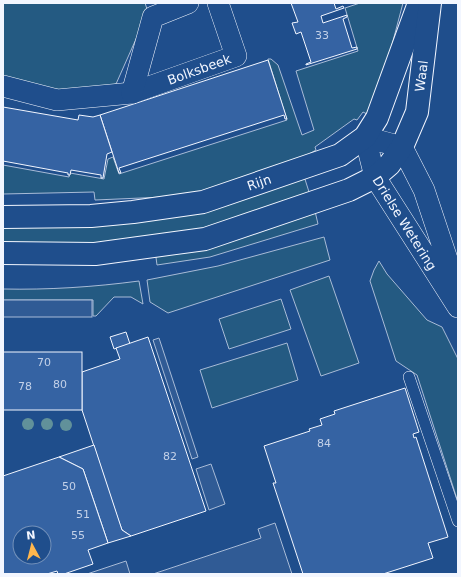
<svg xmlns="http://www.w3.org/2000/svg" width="461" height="577" font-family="'DejaVu Sans',sans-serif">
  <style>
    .green { fill: #245a82; stroke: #a8bbd7 }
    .parking { fill: #305b95; stroke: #a8bbd7 }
    .building { fill: #3563a3; stroke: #f2f6ff; fill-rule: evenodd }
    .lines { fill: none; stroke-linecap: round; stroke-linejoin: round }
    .lane-casing { stroke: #f2f6ff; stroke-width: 12 }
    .street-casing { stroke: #f2f6ff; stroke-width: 22 }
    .secondary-casing { stroke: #f2f6ff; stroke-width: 24 }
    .lane { stroke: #1f4e8c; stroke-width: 11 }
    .street { stroke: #1f4e8c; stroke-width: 21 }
    .secondary { stroke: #1f4e8c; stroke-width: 22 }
    .tree { fill: #61919a }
    .labels { text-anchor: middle; stroke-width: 3; stroke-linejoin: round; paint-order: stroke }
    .number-label { font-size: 11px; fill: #c3d1e8 }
    .street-label { font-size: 13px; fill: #f2f6ff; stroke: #1f4e8c }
  </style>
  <rect width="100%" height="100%" fill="#1f4e8c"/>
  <g class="green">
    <polygon points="3,3 145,3 148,12 116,84 66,96 3,79"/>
    <polygon points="360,3 403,3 384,75 367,114 363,112 357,120 354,119 315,147 316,150 309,154 309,158 187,196 95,200 94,192 3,194 3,165 69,177 70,173 104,179 108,159 113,157 119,174 287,120 268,59 271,59 278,65 302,135 314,130 296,71 358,51 345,8"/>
    <polygon points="303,173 310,195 200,229 118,243 3,246 3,221 59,223"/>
    <polygon points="314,207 318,224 210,257 157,265 155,250"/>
    <polygon points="324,237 330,260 168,313 150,302 147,280 218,266"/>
    <polygon points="379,261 387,274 427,320 442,327 458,359 458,502 417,375 396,361 370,281 374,270"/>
    <polygon points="329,276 359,363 321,376 290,290"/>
    <path d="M139,281L143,304L131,297H114L96,316H93V300H3V289C48,290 94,287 139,281Z"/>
    <polygon points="281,299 291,329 229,349 219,319"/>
    <polygon points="287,343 298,380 212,408 200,370"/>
  </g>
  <g class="parking">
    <rect x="3" y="300" width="89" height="17"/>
    <polygon points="159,338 198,457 192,459 153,340"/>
    <polygon points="211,464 225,504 209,510 196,469"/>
    <polygon points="275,523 292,574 153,574 261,538 258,529"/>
    <polygon points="126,561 130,574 87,574"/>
  </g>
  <g class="building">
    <polygon points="291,3 334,3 336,9 343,6 344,8 321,16 323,23 347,15 347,17 343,19 352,48 357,47 357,49 306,65 306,64 311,62 301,32 296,34 292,23 298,22"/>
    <polygon points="268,60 287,119 285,119 284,115 119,168 121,173 119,173 100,115"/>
    <polygon points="3,107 78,120 79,115 93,117 100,115 112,152 107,154 103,178 101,178 101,175 71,170 70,175 68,175 68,173 3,161"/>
    <polygon points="126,332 130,344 114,349 110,337"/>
    <polygon points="148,337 206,511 131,536 122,530 118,519 82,410 82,372 120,359 116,348"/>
    <rect x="3" y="352" width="79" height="58"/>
    <polygon points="405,388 419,432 413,434 414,438 416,437 448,537 428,543 433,558 383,574 303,574 273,483 276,483 264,446 310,431 309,429 322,425 320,419 335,414 334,411"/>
    <polygon points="94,445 122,530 131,536 108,543 83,469 59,457"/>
    <path d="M59,457L83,469L108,543L88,550L93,564L64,574H58L57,571L47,574H3V476ZM20,533H44V557H20Z"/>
  </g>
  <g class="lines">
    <g class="lane-casing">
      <polyline id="lane" points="409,377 458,521"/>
    </g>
    <g class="street-casing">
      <g id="street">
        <polyline points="3,86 57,100 132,93 236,56 218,3"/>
        <polyline points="132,93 153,17 188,3"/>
        <polyline points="458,292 424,190 402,147 365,137 375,177 458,307"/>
      </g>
    </g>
    <g class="secondary-casing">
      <g id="secondary">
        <polyline points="3,217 91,216 133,212 203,202 340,155 365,137 377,118 419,3"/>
        <polyline points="3,253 95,254 205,239 349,190 375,177 389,165 402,147 417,112 430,3"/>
      </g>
    </g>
    <use href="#lane" class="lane"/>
    <use href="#street" class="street"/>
    <use href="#secondary" class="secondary"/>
  </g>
  <g class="tree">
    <circle cx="28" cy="424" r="6"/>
    <circle cx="47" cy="424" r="6"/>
    <circle cx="66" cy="425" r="6"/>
  </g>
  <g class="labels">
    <g class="number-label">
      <text x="322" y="39">33</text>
      <text x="44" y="366">70</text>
      <text x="60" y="388">80</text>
      <text x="25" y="390">78</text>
      <text x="324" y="447">84</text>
      <text x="170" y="460">82</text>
      <text x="69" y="490">50</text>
      <text x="83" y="518">51</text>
      <text x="78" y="539">55</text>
    </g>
    <g class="street-label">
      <text transform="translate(199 69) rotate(-20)" y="5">Bolksbeek</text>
      <text transform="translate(421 76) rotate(-83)" y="5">Waal</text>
      <text transform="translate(259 182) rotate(-19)" y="5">Rijn</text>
      <text transform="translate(405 223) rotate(58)" y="5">Drielse Wetering</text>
    </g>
  </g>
  <rect width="461" height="577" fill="none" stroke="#f2f6ff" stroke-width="8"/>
  <g transform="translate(32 545) rotate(353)"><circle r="19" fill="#1f4e8c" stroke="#7391ba"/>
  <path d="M0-3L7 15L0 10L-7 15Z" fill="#ffb74d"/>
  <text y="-6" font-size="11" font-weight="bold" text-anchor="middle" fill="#f2f6ff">N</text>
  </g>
</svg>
